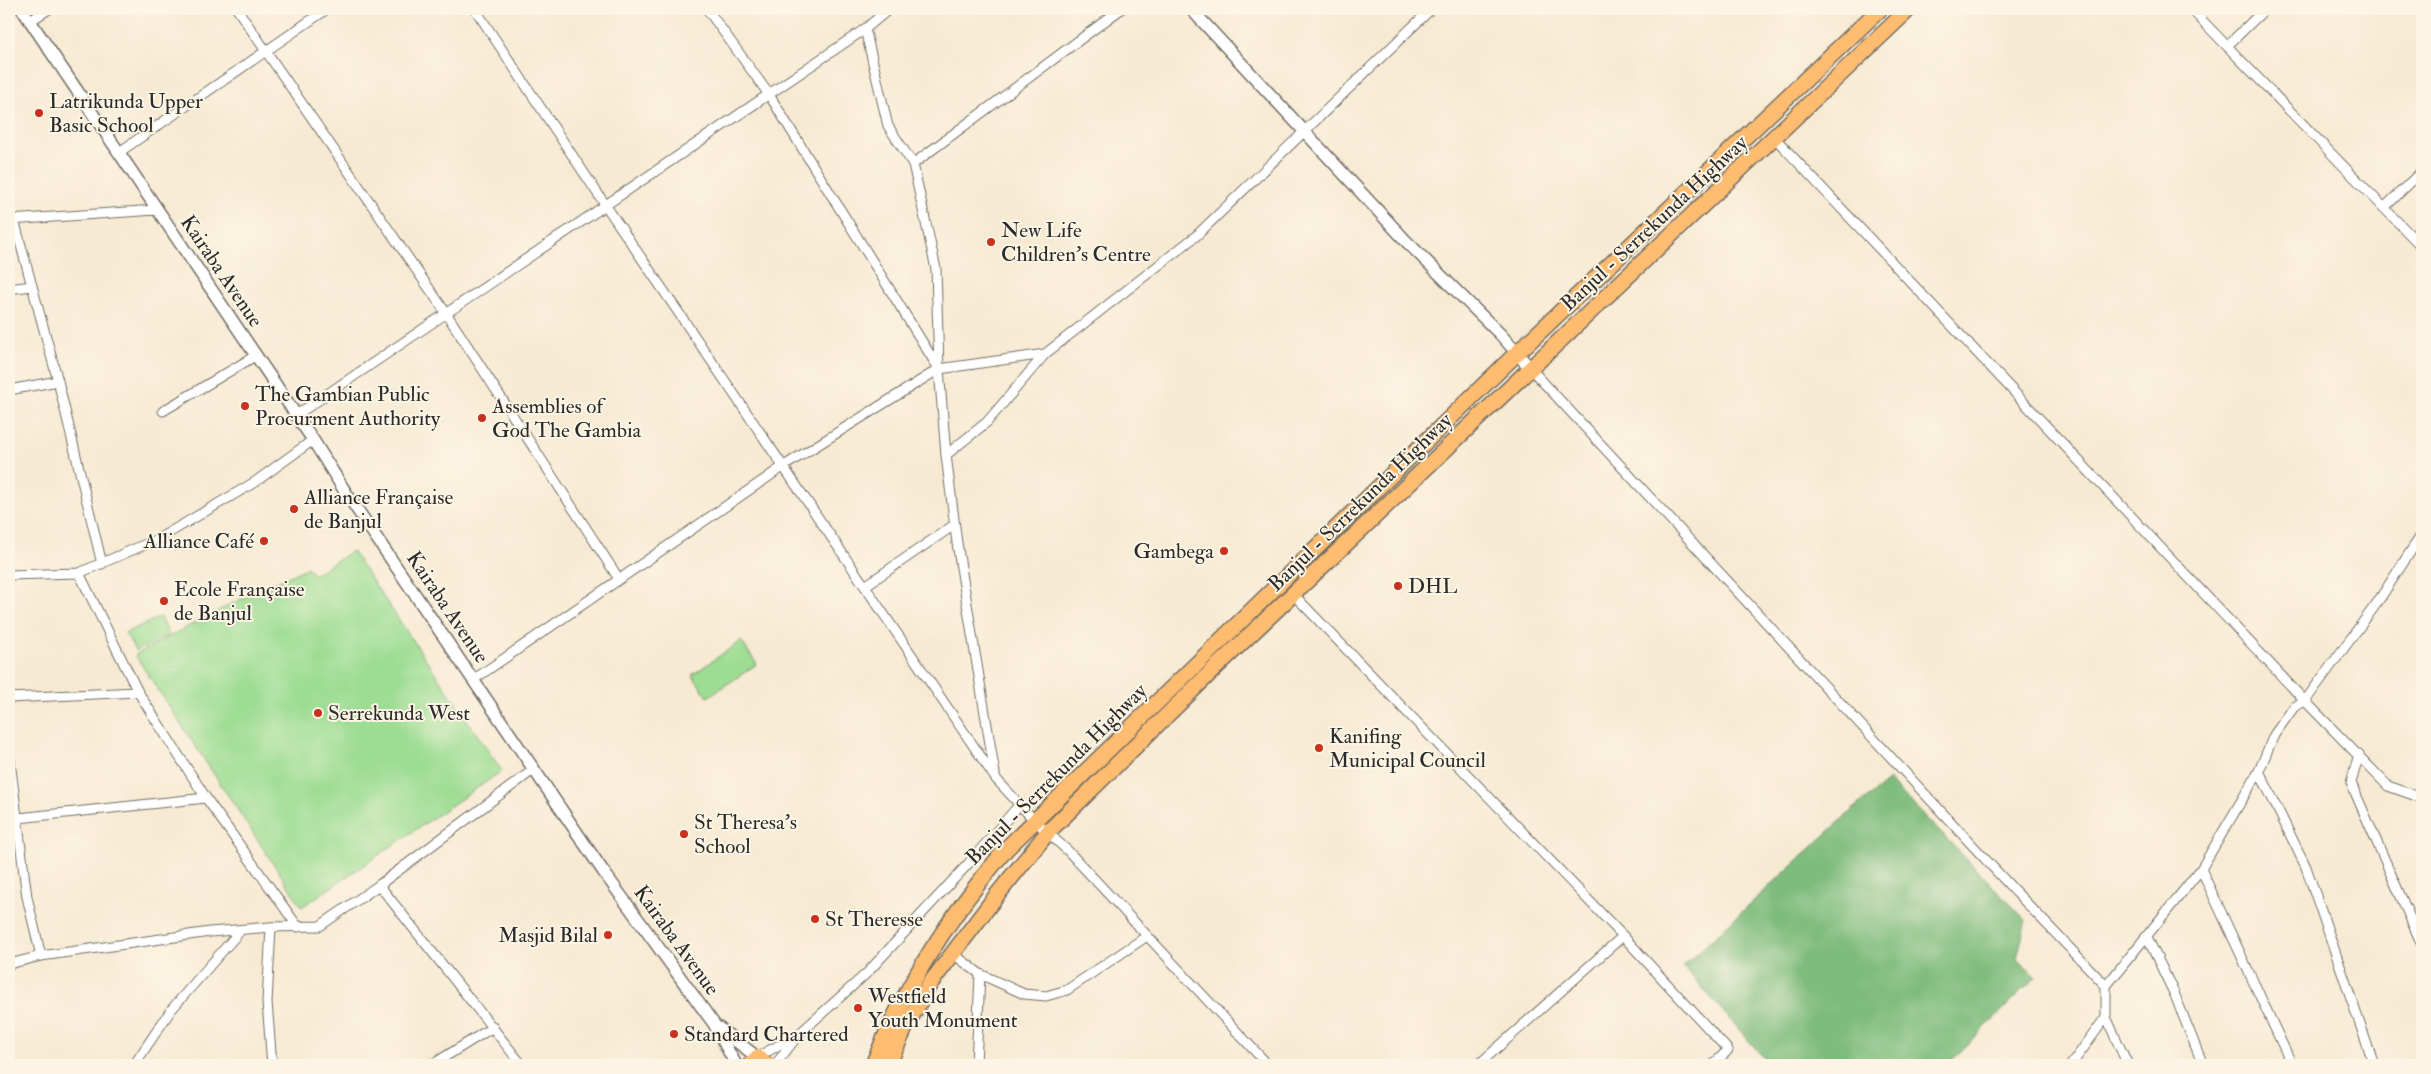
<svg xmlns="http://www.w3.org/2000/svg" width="2431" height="1074" font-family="'IM FELL Double Pica',serif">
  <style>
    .green { fill: #9ddd93; stroke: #64845f }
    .forest { fill: #7ebc7d; stroke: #547454 }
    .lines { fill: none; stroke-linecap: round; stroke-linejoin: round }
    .minor-casing { stroke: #726e66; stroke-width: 11 }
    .tertiary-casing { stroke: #726e66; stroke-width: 14 }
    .primary-casing { stroke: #726e66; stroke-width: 16 }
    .trunk-casing { stroke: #726e66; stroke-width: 18 }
    .minor { stroke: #fff; stroke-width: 9 }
    .tertiary { stroke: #fff; stroke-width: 11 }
    .primary { stroke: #febc70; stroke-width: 14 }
    .trunk { stroke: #febc70; stroke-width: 15 }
    .poi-dot { fill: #c8321e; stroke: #fcf5e5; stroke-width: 2 }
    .labels { text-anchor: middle; stroke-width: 4; stroke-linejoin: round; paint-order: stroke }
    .poi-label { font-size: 21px; fill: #2b2b2b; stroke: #fcf5e5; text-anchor: start }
    .street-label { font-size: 21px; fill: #2b2b2b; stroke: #fcf5e5 }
  </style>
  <rect width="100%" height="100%" fill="#fcf5e5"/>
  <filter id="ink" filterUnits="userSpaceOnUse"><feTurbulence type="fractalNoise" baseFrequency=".02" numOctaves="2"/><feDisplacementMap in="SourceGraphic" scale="10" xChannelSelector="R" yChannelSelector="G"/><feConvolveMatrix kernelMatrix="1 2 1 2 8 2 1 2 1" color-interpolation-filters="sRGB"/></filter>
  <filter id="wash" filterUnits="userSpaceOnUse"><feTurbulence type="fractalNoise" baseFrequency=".0096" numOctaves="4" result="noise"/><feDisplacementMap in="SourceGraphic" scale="20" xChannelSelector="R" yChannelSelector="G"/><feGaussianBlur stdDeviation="1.12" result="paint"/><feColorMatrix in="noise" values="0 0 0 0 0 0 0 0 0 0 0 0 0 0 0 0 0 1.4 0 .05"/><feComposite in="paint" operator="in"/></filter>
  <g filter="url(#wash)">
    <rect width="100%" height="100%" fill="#f7ead3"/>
    <g class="green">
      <polygon points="352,551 502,771 302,907 135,655 227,606 308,567 313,575"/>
      <polygon points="160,617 169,635 136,651 125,633"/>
      <polygon points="741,641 757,664 708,697 692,675"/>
    </g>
    <polygon class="forest" points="1889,780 2026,920 2017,958 2036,977 1947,1065 1757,1065 1764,1058 1683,966 1850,812"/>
  </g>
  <g filter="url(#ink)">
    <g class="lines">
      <g class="minor-casing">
        <g id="minor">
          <polyline points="237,9 446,313 619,579"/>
          <polyline points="475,9 606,206 996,779 1034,820 1068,851 1268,1065"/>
          <polyline points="707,9 768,93 939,369"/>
          <polyline points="2191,9 2422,247"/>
          <polyline points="30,21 49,9"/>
          <polyline points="865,29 888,126 913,164"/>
          <polyline points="2227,46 2265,9"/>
          <polyline points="1775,138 2305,701 2388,786 2422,798"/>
          <polyline points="118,153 327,9"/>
          <polyline points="2384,208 2422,171"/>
          <polyline points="9,220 156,210"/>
          <polyline points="14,220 58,381 102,564"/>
          <polyline points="9,289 32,286"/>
          <polyline points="1530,368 2013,889 2106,986"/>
          <polyline points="9,390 58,381"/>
          <polyline points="163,411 255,356"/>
          <polyline points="295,416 865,29 889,9"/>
          <polyline points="946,455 987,422 1045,354"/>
          <polyline points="79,573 138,692 206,798 298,927"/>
          <polyline points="9,575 79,573 160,538 255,482 313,440"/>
          <polyline points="865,586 954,525"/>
          <polyline points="1294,595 1623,936 1728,1050 1713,1065"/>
          <polyline points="473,680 784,466 939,369 1045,354 1196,236 1431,9"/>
          <polyline points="9,698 138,692"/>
          <polyline points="9,753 27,897 41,956"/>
          <polyline points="2359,754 2351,783 2422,945"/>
          <polyline points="2259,771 2306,867 2374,1065"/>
          <polyline points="995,774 957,543 946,455 939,369 936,269 913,164 1121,9"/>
          <polyline points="9,819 206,798"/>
          <polyline points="2201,869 2292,1065"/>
          <polyline points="379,885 522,1065"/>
          <polyline points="271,927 267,1002 272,1065"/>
          <polyline points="2147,937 2174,993 2203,1065"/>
          <polyline points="952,953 980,974 976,1065"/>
          <polyline points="9,964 41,956 210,932 271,927 320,926 379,885 533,770"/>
          <polyline points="980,974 1024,994 1046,996 1067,990 1147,936"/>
          <polyline points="757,1057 794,1037"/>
          <polyline points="134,1065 171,1010 240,931"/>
          <polyline points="426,1065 435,1063 493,1027"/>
          <polyline points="775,1065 799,1034 867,973 968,864 1020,804"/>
          <polyline points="1478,1065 1623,936"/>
          <polyline points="2071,1065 2106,1017"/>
          <polyline points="2128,1065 2106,1017 2106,986 2201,869 2259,771 2274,735 2294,707 2305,701 2377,603 2422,534"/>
        </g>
      </g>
      <g class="tertiary-casing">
        <g id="tertiary">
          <polyline points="22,9 313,440 346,493 603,871 714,1024 736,1065"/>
          <polyline points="1191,9 1406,241 1501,335 1530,368"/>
          <polyline points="719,1028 757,1057"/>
        </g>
      </g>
      <g class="primary-casing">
        <polyline id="primary" points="749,1065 757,1057 769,1065"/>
      </g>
      <g class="trunk-casing">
        <g id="trunk">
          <path d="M873,1065C907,982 948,918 1006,849L1516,354L1880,9"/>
          <polyline points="888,1065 905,1028 929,985 997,895 1048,832 1214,669 1909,9"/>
        </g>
      </g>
      <use href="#minor" class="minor"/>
      <use href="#tertiary" class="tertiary"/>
      <use href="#primary" class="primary"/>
      <use href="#trunk" class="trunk"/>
    </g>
  </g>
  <g class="poi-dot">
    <circle cx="39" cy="113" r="5"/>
    <circle cx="991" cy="242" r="5"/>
    <circle cx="245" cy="406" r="5"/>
    <circle cx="482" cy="418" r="5"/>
    <circle cx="294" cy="509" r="5"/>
    <circle cx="264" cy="541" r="5"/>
    <circle cx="1224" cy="551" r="5"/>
    <circle cx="1398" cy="586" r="5"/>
    <circle cx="164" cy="601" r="5"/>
    <circle cx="318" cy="713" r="5"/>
    <circle cx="1319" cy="748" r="5"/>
    <circle cx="684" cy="834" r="5"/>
    <circle cx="815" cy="919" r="5"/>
    <circle cx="608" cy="935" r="5"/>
    <circle cx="858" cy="1008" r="5"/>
    <circle cx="674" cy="1034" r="5"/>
  </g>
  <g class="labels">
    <g class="poi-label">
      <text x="49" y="108">Latrikunda Upper<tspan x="49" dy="24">Basic School</tspan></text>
      <text x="1001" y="237">New Life<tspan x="1001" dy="24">Children's Centre</tspan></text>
      <text x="255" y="401">The Gambian Public<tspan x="255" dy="24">Procurment Authority</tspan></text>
      <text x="492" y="413">Assemblies of<tspan x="492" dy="24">God The Gambia</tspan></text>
      <text x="304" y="504">Alliance Française<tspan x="304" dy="24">de Banjul</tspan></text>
      <text x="254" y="548" text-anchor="end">Alliance Café</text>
      <text x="1214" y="558" text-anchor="end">Gambega</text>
      <text x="1408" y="593">DHL</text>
      <text x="174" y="596">Ecole Française<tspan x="174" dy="24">de Banjul</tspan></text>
      <text x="328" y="720">Serrekunda West</text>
      <text x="1329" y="743">Kanifing<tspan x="1329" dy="24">Municipal Council</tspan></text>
      <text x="694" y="829">St Theresa's<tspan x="694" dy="24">School</tspan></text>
      <text x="825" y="926">St Theresse</text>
      <text x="598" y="942" text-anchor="end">Masjid Bilal</text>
      <text x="868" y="1003">Westfield<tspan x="868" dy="24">Youth Monument</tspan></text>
      <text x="684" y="1041">Standard Chartered</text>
    </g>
    <g class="street-label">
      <text transform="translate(1654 223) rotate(-43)" y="7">Banjul - Serrekunda Highway</text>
      <text transform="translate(222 271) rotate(56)" y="7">Kairaba Avenue</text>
      <text transform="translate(1360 502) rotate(-44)" y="7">Banjul - Serrekunda Highway</text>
      <text transform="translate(448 607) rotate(56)" y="7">Kairaba Avenue</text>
      <text transform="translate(1056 774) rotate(-45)" y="7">Banjul - Serrekunda Highway</text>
      <text transform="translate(677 940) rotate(54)" y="7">Kairaba Avenue</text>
    </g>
  </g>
  <rect width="2431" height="1074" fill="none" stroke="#fcf5e5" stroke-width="30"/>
</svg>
